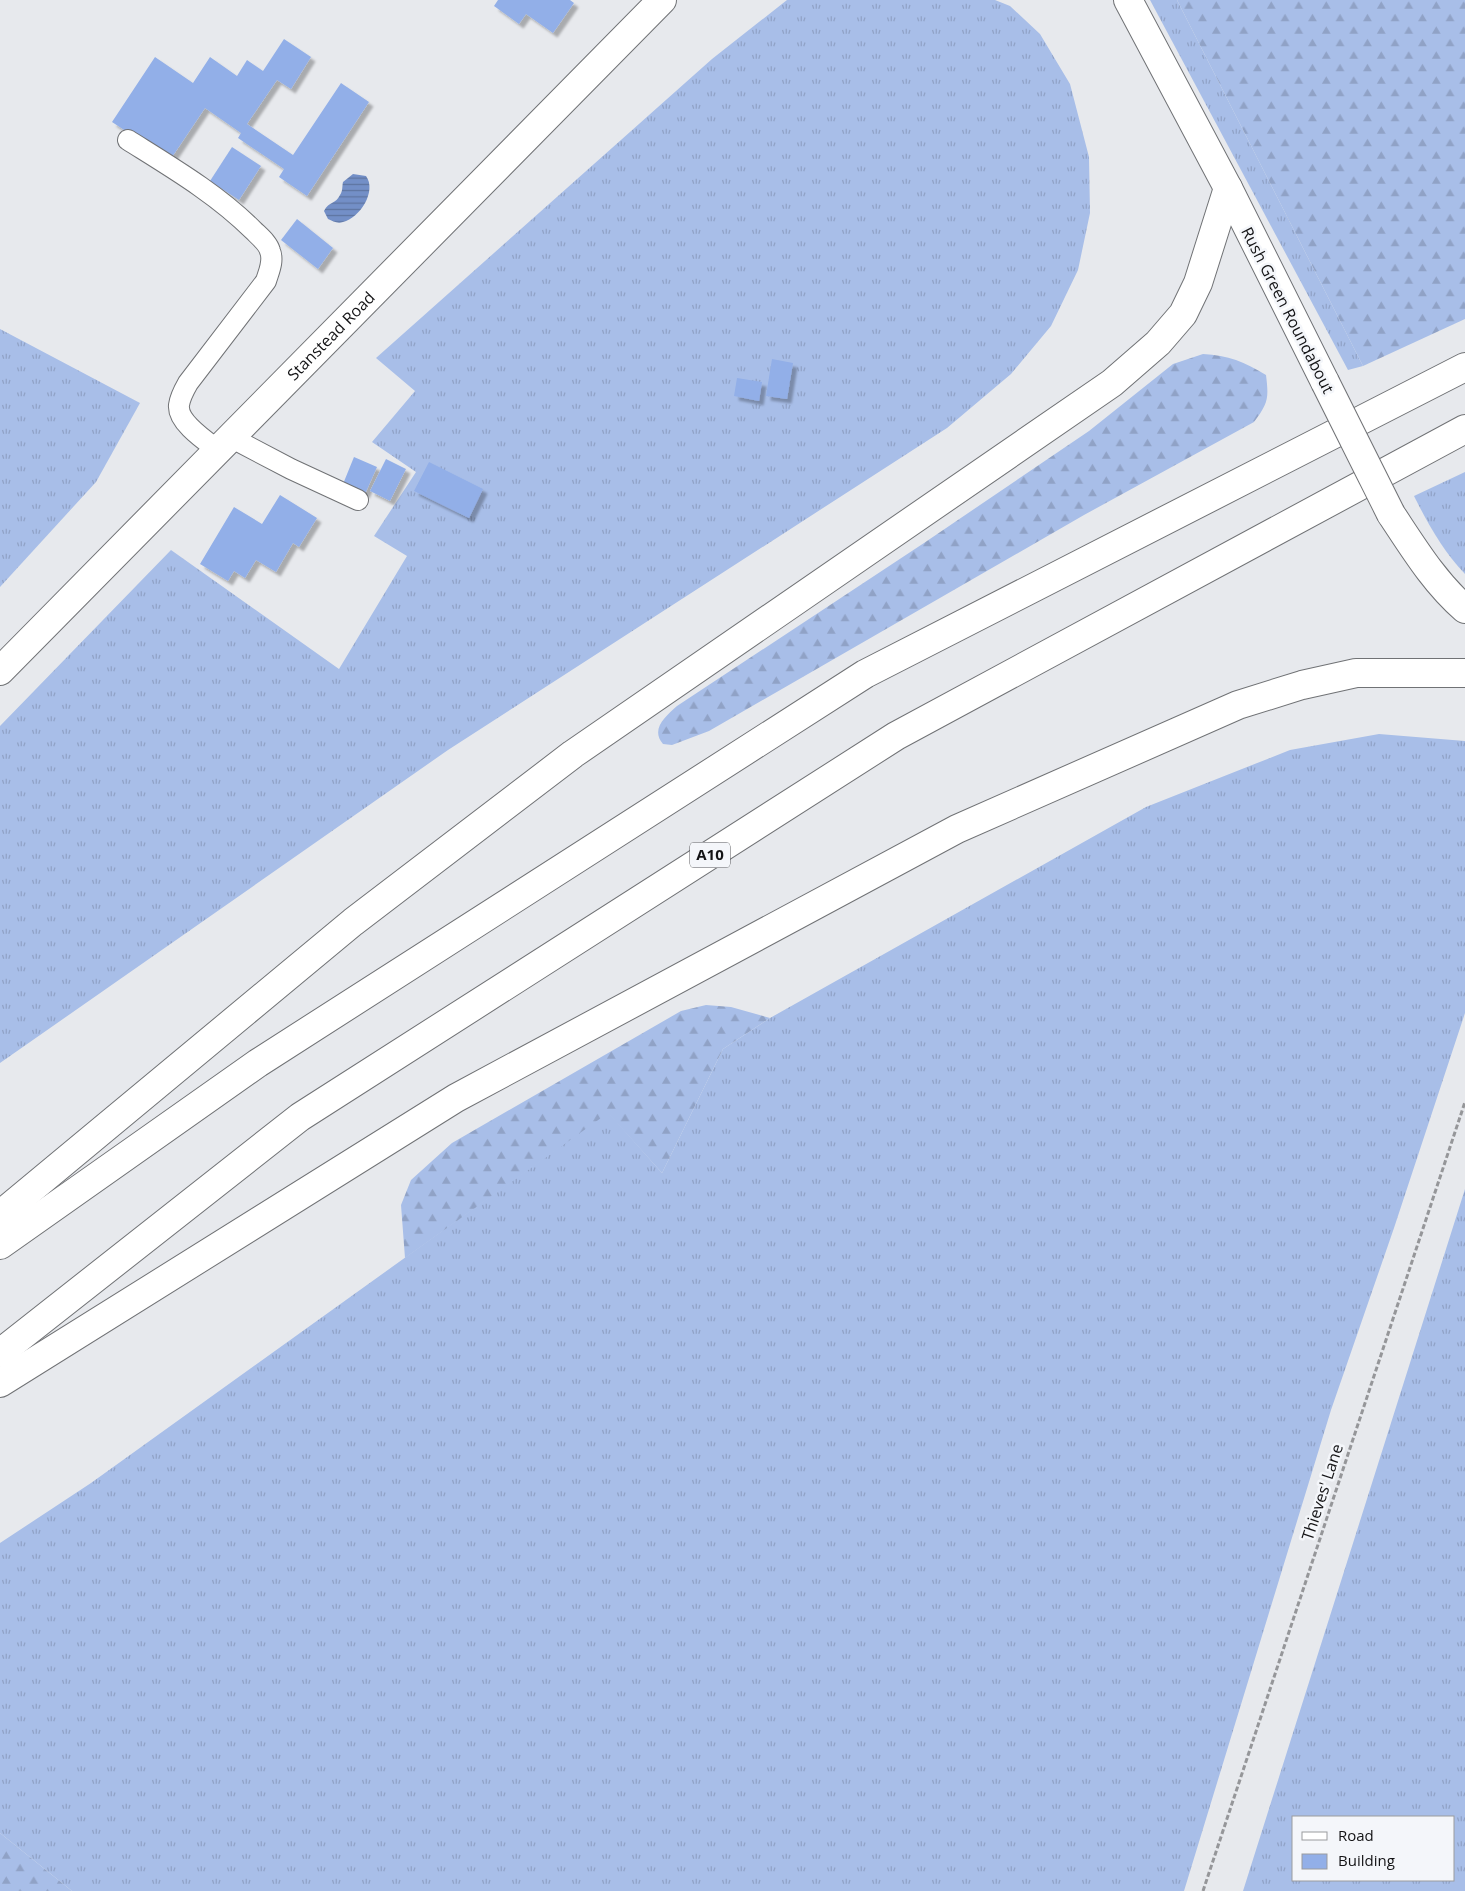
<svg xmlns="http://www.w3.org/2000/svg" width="1465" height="1891" font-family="'Open Sans',sans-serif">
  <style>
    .grass { fill: url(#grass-tufts); fill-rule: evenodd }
    .forest { fill: url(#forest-firs) }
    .water { fill: url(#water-rules) }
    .building { fill: #92afe8; filter: url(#shadow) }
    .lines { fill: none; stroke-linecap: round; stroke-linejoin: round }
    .lane-casing { stroke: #707275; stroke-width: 22 }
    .secondary-casing { stroke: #707275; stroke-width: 30 }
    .highway-casing { stroke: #707275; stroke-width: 30 }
    .path { stroke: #959699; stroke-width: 3; stroke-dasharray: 5 2.5; stroke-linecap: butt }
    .lane { stroke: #fff; stroke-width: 20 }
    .secondary { stroke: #fff; stroke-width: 28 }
    .highway { stroke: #fff; stroke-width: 28 }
    .highway-bridge-casing { stroke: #707275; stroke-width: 30; stroke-linecap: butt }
    .highway-bridge { stroke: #fff; stroke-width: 28 }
    .labels { text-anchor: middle; stroke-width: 5; stroke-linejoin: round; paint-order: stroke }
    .shield { fill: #f4f6fa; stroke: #56575a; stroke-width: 1 }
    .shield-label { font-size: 15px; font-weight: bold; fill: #131315 }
    .street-label { font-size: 16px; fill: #131315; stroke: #f4f6fa }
  </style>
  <defs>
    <pattern id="grass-tufts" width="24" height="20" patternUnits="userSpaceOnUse" patternTransform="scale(1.25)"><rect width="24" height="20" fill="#a8bee8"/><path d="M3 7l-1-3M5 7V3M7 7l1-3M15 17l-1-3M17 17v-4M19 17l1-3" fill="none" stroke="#90a2c6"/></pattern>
    <pattern id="forest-firs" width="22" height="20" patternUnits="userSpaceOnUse" patternTransform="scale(1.25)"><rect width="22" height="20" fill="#a8bee8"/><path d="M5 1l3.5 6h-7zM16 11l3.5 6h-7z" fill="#90a2c6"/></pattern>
    <pattern id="water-rules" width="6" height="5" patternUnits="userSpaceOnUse" patternTransform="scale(1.25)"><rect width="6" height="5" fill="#738fc7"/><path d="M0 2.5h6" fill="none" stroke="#5d74a0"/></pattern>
    <filter id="shadow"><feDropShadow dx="4.5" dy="4.5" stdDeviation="1" flood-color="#0004"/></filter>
  </defs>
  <rect width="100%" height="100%" fill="#e7e9ed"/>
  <g class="grass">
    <polygon points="787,0 995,0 1010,6 1040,34 1070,84 1089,157 1090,213 1078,270 1051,326 1011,374 947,428 448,750 0,1063 0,726 171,550 339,669 407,556 374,536 416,472 372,442 415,391 376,358 712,59"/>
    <polygon points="1150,0 1177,0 1363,366 1348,370"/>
    <polygon points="0,329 140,403 96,482 0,587"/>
    <path d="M1465,472V574C1443,551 1428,524 1414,496Z"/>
    <polygon points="1379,734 1465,741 1465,1013 1394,1228 1331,1410 1184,1891 72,1891 0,1833 0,1543 91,1483 608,1112 662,1173 723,1049 770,1018 1146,807 1290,750"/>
    <path d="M1465,1189V1891H1243ZM1294,1817H1454V1880H1294Z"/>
  </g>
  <g class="forest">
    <polygon points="1177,0 1465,0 1465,319 1363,366"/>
    <path d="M1203,354C1228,355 1245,362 1266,375C1269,399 1268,403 1254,422L1084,515L709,731L672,745L663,744C650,729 666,716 677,706L924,543L1089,431L1173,364Z"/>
    <polygon points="706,1005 731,1007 770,1018 723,1049 662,1173 608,1113 405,1258 401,1205 411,1180 452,1143 681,1011"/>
    <polygon points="0,1833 72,1891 0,1891"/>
  </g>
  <path class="water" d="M353,174L366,176C377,191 360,218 343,222C337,224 333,221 328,219L324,211C329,201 336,204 340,195C343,191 342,186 343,182Z"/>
  <g class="building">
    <polygon points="498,0 570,0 574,3 553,33 526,14 519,24 494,6"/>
    <polygon points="284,39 311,57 291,89 277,80 247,124 293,155 341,83 369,102 307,196 279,177 284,169 238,138 241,133 205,108 170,160 112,122 155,57 193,83 210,57 237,76 247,60 263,71"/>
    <polygon points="232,147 261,166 239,200 210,181"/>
    <polygon points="297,219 333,248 318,269 281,240"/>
    <polygon points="772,359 793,363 787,399 766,396"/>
    <polygon points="737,378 762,382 759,401 734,396"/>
    <polygon points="354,457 377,467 365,494 343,484"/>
    <polygon points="386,459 406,469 390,501 370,491"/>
    <polygon points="429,462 483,489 469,518 414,491"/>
    <polygon points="280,495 317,518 299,547 293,543 276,572 256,560 245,578 234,571 228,581 200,564 234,507 262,524"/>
  </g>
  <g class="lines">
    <g class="lane-casing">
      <g id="lane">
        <path d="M128,140C171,167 217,194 253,230C259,236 268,243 270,251C274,261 269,271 266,281L188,383C184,390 180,397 179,405C177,422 206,441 218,450"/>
        <polyline points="230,437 291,469 358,500"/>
      </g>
    </g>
    <g class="secondary-casing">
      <g id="secondary">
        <path id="s1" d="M0,671L662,0"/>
      </g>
    </g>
    <g class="highway-casing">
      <g id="highway">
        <polyline points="1128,0 1228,188 1325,382"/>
        <path d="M1391,514C1413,547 1434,582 1465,609"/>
        <polyline points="0,1215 353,922 573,754 1112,383 1158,343 1183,314 1198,283 1228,188"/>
        <polyline points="0,1245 258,1063 865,674 1465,367"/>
        <polyline points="0,1353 300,1117 896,736 1465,429"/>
        <polyline points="0,1383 456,1098 957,829 1238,705 1302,685 1356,673 1465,673"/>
      </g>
    </g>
    <polyline class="path" points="1203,1891 1465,1102"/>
    <use href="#lane" class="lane"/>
    <use href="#secondary" class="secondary"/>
    <use href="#highway" class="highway"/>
    <g class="highway-bridge-casing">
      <polyline id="highway-bridge" points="1325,382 1391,514"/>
    </g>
    <use href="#highway-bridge" class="highway-bridge"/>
  </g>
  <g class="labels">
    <rect class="shield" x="690" y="842.5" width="40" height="25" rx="4"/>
    <g class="shield-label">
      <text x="710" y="860">A10</text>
    </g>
    <g class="street-label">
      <text transform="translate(1288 310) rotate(63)" y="6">Rush Green Roundabout</text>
      <text dy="6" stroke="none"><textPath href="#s1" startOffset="471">Stanstead Road</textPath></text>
      <text transform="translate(1322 1492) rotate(-72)" y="6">Thieves' Lane</text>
    </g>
  </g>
  <rect x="1292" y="1816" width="162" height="65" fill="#f4f6fa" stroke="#9a9b9e"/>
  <rect x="1302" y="1832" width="25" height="8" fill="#ffffff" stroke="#9a9b9e"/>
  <text x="1338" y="1841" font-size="15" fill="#131315">Road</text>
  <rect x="1302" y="1854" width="25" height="15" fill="#92afe8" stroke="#9a9b9e"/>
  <text x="1338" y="1866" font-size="15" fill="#131315">Building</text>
</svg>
